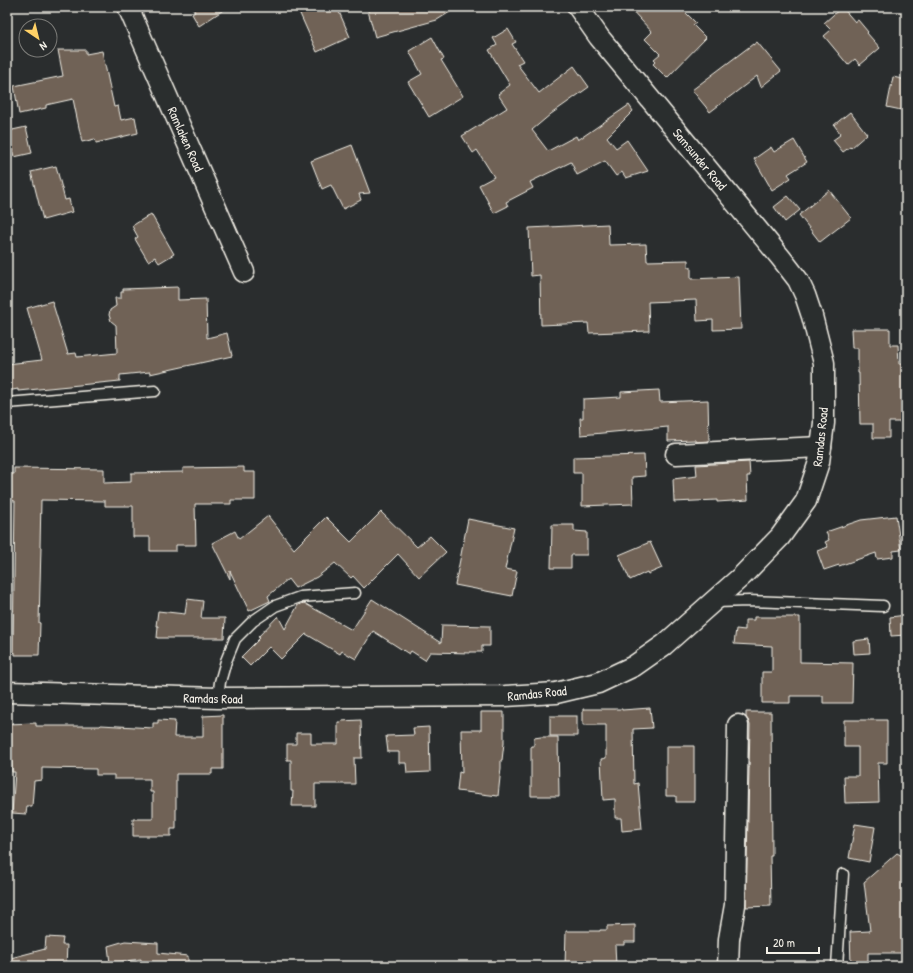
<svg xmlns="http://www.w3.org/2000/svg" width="913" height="973" font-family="'Patrick Hand',sans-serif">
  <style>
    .building { fill: #706256; stroke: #f4f1e8 }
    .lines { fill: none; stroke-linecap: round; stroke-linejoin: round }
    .lane-casing { stroke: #f4f1e8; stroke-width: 13 }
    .street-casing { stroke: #f4f1e8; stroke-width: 23 }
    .lane { stroke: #2a2d2e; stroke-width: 10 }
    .street { stroke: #2a2d2e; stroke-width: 20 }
    .labels { text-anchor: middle; stroke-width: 3; stroke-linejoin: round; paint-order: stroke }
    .street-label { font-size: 13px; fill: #f4f1e8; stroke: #2a2d2e }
  </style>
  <rect width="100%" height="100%" fill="#2a2d2e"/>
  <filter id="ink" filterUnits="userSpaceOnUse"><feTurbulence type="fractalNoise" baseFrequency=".025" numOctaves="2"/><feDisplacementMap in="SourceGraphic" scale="8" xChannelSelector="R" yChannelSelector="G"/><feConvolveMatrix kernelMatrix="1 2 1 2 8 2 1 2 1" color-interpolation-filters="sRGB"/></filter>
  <g filter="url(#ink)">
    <g class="building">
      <polygon points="192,7 228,7 199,26 192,14 195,12"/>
      <polygon points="297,7 337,7 350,37 317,52"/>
      <polygon points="367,7 458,7 437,20 375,37"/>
      <polygon points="629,7 680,7 696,23 693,25 706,38 667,78 653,64 656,61 654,59 660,54 645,39 652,32"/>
      <polygon points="842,7 855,22 858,20 868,32 867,33 880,48 860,65 855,59 848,65 824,36 831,30 824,23"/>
      <polygon points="508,29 516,42 512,44 523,61 517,64 539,93 574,66 589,87 551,114 532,130 548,151 576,136 578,140 629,105 633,111 607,137 616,148 627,140 648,171 626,178 622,172 616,176 605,161 577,175 571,162 530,182 533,188 506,202 508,206 494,213 479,185 494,177 477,150 473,153 462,136 507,108 499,96 499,95 498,94 510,85 489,50 497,45 493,38"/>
      <polygon points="432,37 444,59 441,60 463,96 429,117 408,82 422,74 409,51"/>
      <polygon points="757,42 781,71 761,87 757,76 710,112 692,90 753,44 753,45"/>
      <polygon points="58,50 86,50 86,54 102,51 114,107 118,106 121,120 135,117 138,133 96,143 95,139 82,142 73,99 46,105 46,108 19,114 14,86 63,76"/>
      <polygon points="893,77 906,80 906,111 887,107"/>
      <polygon points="850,112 867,134 851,148 850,147 843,152 833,140 840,135 839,134 840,133 834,125"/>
      <polygon points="26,127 32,153 14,157 8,131"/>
      <polygon points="794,140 807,162 788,174 791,178 772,190 754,159 771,147 774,152"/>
      <polygon points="352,145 370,193 359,194 361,200 343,209 331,185 322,189 311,161"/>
      <polygon points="56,166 65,200 69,199 72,212 43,220 31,172"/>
      <polygon points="829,190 851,218 820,242 799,215"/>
      <polygon points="788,196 800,210 785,222 774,207"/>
      <polygon points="151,214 174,254 159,263 155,257 148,261 135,239 138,237 132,226"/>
      <polygon points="608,224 609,245 646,244 647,261 688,260 688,267 691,267 691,279 739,277 741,329 713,330 713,320 697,321 696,300 648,302 649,331 589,333 588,323 541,325 540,275 531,276 529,228"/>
      <polygon points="178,287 178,300 206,299 207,338 227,333 232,356 150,374 150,372 120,375 120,381 18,391 18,389 7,391 7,364 42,360 27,308 52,301 68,354 76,353 77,357 117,353 116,325 111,321 109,315 110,310 116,306 115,298 121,298 121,292 123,292 123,289"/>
      <polygon points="851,329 890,329 890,345 898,345 899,364 906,364 906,422 889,422 889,438 873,438 873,424 860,424 859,373 858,373 858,348 852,348"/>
      <polygon points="659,390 660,402 708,400 709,441 695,442 695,440 668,441 668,427 581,435 580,418 583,418 583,399 621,397 621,392"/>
      <polygon points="644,455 645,476 632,477 633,504 582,506 582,473 573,473 573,457"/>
      <polygon points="749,462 750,476 747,476 748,500 717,502 717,500 674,502 673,479 697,476 696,465"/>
      <polygon points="244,467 244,472 255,472 255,500 231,500 231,504 195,504 196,545 176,545 176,551 150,551 150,537 133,537 133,506 105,506 105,501 41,500 40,547 41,547 39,623 40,623 39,655 15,655 15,652 13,653 15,501 7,500 7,474 14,474 14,468 104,469 104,483 131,482 131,473 183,472 183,468"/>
      <polygon points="381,512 417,547 430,536 446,552 419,577 398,554 364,588 353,576 351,578 335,563 317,577 295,588 288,579 268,596 270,601 249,611 230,571 230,579 212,543 235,531 239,539 268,516 294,549 326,517 351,542"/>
      <polygon points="896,516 901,550 893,551 893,557 877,559 876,553 839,566 839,565 824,570 817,551 828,547 825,542 829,540 826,532 861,520"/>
      <polygon points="468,519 514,528 505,569 517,571 512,596 455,585"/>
      <polygon points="552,525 574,525 574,531 587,532 587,555 571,555 571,568 551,568"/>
      <polygon points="650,542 662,568 648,574 647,572 630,580 619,555"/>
      <polygon points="187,599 203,601 201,618 225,618 224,638 157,638 158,626 156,626 158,611 185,614"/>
      <polygon points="372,599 441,643 442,625 490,626 490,646 482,646 482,652 470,652 470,653 430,652 425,660 411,651 409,654 373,631 356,659 342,651 340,654 306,634 281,659 269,647 250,666 241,657 260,638 258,637 278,616 285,629 298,605 304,603 352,630"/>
      <polygon points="906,615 906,635 891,636 890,617"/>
      <polygon points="754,617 800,617 800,662 853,663 852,703 823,703 823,696 790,696 790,703 762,703 762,672 772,672 772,646 734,644 736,629 745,630 745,620 754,620"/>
      <polygon points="869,639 870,653 854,654 853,641"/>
      <polygon points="650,708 652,728 633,729 634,784 638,783 642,829 622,831 621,818 615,818 615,799 603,800 601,759 606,758 606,725 583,725 583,709 622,709 622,710"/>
      <polygon points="481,712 504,712 504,743 502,760 501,760 501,768 498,796 457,791 459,772 462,773 461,730 481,730"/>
      <polygon points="746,712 771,712 772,856 770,856 771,906 746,907 750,725 748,720 746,718"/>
      <polygon points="223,715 223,769 212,769 212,774 176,774 176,829 171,829 171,836 133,836 133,819 153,819 153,792 150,792 150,779 114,779 114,775 96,775 96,769 42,768 42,780 34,781 32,806 27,806 26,814 12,813 15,772 12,772 11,751 7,751 7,724 36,723 36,726 100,726 101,725 153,728 153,723 158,723 158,720 175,721 174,737 203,737 203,716"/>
      <rect x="550" y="716" width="27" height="20"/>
      <polygon points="361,720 362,758 354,758 355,784 315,784 315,806 292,806 293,791 291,791 291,760 287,760 287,744 296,744 296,733 311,733 311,744 338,744 338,722 341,722 341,721"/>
      <polygon points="844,720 887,720 887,763 878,763 879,802 845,803 844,776 858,776 858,747 844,747"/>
      <polygon points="429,727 430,772 407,773 406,763 399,763 399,752 388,752 386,736 414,735 413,728"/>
      <polygon points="541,737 558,737 559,796 531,796 531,746 534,746 534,738"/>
      <polygon points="666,746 694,746 694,802 676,802 676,796 666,796"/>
      <polygon points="855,824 875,827 869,862 849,858"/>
      <polygon points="897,853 904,857 906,866 906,953 868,953 868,966 851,966 850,932 870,931 864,882"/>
      <polygon points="635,925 635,942 624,942 624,945 615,945 616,966 565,966 566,931 600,931 600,930 607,930 607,926"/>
      <polygon points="46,937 63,938 62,945 67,945 66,966 7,966 7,959 45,949"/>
      <polygon points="125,941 158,943 158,953 188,956 188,966 140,966 141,959 110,963 108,946"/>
    </g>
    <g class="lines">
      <g class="lane-casing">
        <g id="lane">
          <polyline points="7,403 155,391"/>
          <polyline points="715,602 749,601 883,606"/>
          <polyline points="218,698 220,682 226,661 235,639 253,621 275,606 300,597 355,593"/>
          <polyline points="837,966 843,874"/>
        </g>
      </g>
      <g class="street-casing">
        <g id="street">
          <polyline points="128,7 244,272"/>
          <polyline points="676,454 821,447"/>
          <polyline points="7,692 218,698 505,696 556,693 598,683 634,666 664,645 742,576 780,537 806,501 819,462 824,423 824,363 812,316 805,295 798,280 781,258 599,37 578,7"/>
          <polyline points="728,966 729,939 735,905 738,725"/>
        </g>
      </g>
      <use href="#lane" class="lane"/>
      <use href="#street" class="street"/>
    </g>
  </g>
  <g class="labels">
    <g class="street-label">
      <text transform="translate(186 139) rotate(66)" y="5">Ramlaken Road</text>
      <text transform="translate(700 159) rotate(50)" y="5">Samsunder Road</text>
      <text transform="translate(820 437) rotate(-84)" y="5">Ramdas Road</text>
      <text transform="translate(537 693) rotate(-6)" y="5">Ramdas Road</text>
      <text transform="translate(213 698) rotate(1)" y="5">Ramdas Road</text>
    </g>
  </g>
  <rect width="913" height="973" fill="none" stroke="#2a2d2e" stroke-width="24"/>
  <rect x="12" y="12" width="889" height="949" fill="none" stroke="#f4f1e8" stroke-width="1.5" filter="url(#ink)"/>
  <g transform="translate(38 38) rotate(145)"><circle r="19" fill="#2a2d2e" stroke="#7b7b78"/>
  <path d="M0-3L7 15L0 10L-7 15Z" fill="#ffd166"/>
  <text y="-6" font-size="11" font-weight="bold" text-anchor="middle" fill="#f4f1e8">N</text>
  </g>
  <path d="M767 947v6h52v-6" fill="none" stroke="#f4f1e8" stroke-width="2"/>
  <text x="773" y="947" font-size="12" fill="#f4f1e8" stroke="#2a2d2e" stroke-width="3" paint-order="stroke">20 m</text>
</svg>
